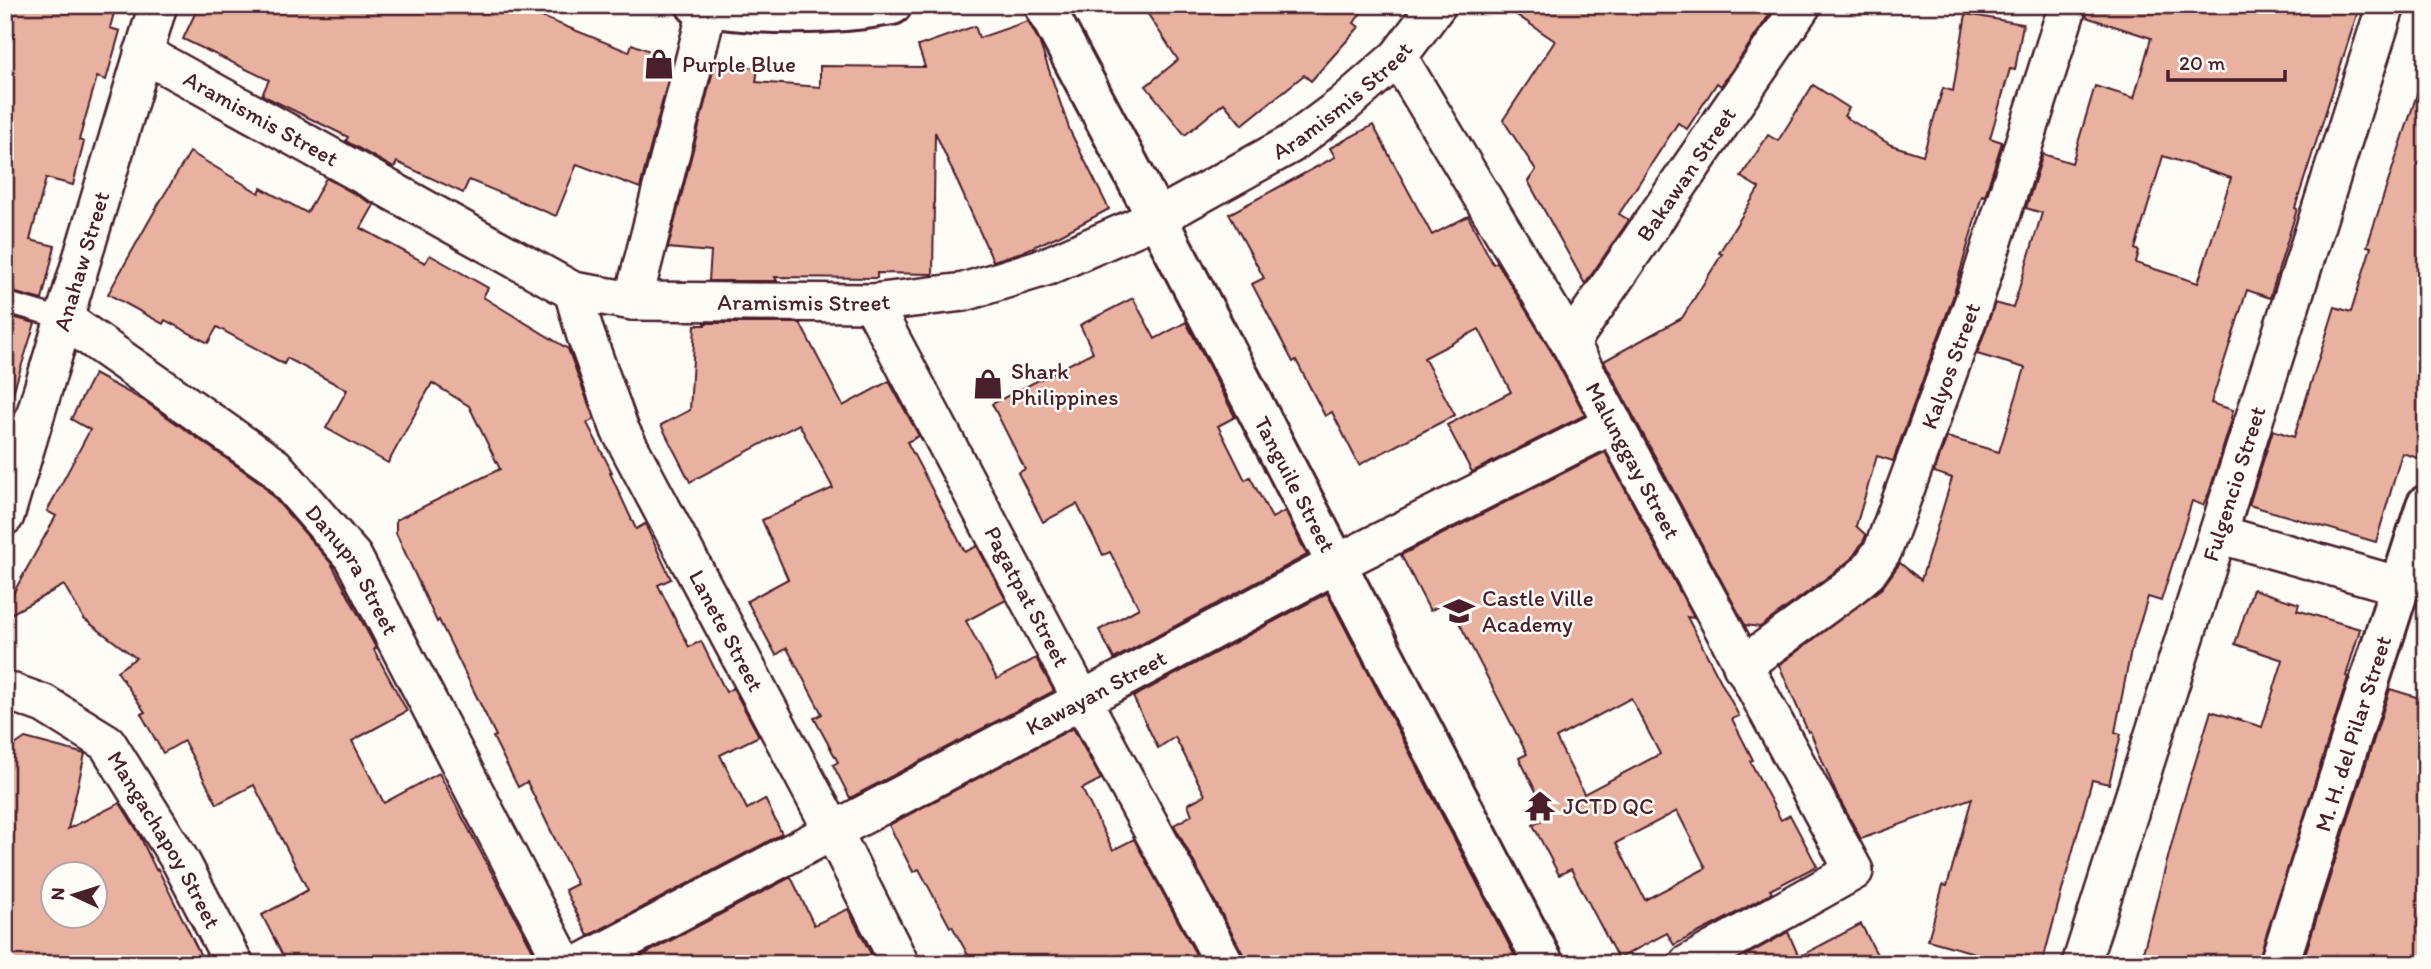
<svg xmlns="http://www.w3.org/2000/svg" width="2431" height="969" font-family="Itim,sans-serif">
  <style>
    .building { fill: #e9b1a0; stroke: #4a1f2b; stroke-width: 2; fill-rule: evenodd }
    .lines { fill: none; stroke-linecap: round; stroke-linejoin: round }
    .lane-casing { stroke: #4a1f2b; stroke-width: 24 }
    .street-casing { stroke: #4a1f2b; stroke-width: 42 }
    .secondary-casing { stroke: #4a1f2b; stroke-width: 44 }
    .lane { stroke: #fdfcf7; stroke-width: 19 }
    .street { stroke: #fdfcf7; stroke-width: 37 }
    .secondary { stroke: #fdfcf7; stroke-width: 38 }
    .labels { text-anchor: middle; stroke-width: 5; stroke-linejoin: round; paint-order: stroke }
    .poi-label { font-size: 23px; fill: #4a1f2b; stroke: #fdfcf7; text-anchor: start }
    .street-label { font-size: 23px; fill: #4a1f2b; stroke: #fdfcf7 }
  </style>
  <rect width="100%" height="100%" fill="#fdfcf7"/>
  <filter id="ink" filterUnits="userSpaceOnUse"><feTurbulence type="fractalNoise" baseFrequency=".0143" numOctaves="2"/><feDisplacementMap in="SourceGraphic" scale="14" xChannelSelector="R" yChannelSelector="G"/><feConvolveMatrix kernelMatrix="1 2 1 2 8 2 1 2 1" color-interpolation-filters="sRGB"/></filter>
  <g filter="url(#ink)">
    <g class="building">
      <polygon points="5,5 116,5 110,28 120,31 106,80 97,77 79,140 84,142 73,185 46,178 30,240 55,246 42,300 5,290"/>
      <polygon points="199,5 547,5 542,17 629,52 632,44 673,60 640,188 577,164 556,216 469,180 463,193 397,162 394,168 346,141 348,137 262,95 269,80 183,39"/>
      <polygon points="1142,5 1366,5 1354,23 1359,27 1311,81 1304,75 1242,125 1224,103 1185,135 1146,86 1178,60"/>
      <polygon points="1502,5 1776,5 1721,86 1717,83 1687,129 1678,123 1619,214 1629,220 1585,284 1528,181 1536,170 1503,120 1555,41"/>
      <path d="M2088,5H2360L2295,208L2297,209L2270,298L2247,290L2211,403L2233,410L2231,418L2232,419L2209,493L2203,505L2192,501L2161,601L2148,597L2130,655L2115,732L2121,734L2109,784L2092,780L2042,964H2014L1928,940L1943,885L1947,886L1972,798L1861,839L1835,791L1810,731L1808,732L1779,665L1882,588L1900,563L1921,580L1952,478L1934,472L1947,437L1999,452L2025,368L1977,354L1995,303L2013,308L2042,213L2026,208L2043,154L2072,163L2095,86L2134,98L2151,38L2086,17ZM2163,156L2231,178L2198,283L2136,263L2139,251L2135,249Z"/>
      <polygon points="1966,14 2023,24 2015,70 2010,69 1990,138 2002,142 1985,196 1982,195 1953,297 1893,461 1877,456 1856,526 1866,535 1864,540 1852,558 1836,571 1760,627 1745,625 1604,361 1682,318 1722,254 1719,253 1759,188 1741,177 1768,135 1778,141 1813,85 1849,108 1844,116 1891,145 1923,155 1943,88 1953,91"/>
      <polygon points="1028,21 1039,41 1070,131 1109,209 1060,235 1022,252 993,261 935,132 933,274 877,273 877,278 775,277 777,281 709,281 711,252 668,248 715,63 758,68 756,82 820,87 820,66 925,67 918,46 975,26 979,38"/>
      <polygon points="2419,88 2426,89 2426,433 2418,458 2402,453 2376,542 2249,505 2273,430 2294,437 2335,307 2351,312 2371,247 2367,246"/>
      <polygon points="1373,125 1432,235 1468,216 1493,264 1497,262 1552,353 1585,415 1472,472 1447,425 1511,392 1479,329 1424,358 1455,415 1359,465 1332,412 1325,416 1296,360 1293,362 1252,284 1264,278 1229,214 1335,157 1330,148"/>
      <polygon points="190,152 259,193 261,188 307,213 326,178 374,205 361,228 425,263 430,255 488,288 483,297 568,349 594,419 587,423 612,472 610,473 636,529 645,524 671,579 658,585 689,647 701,641 726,692 733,688 759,736 720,755 747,809 765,799 782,834 588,936 565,890 577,884 527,782 518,787 493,737 496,736 439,620 437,622 396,533 396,520 500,469 469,406 432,383 388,463 326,428 347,390 287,358 284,364 217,327 208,343 165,320 163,324 108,294 158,205"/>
      <polygon points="1133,298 1155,339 1186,322 1235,417 1218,426 1245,480 1250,477 1272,518 1285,511 1307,555 1114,659 1099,630 1139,608 1110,552 1103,555 1077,504 1043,522 1018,473 1025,469 992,404 1093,352 1080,325"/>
      <polygon points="5,315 35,323 12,396 5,395"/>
      <polygon points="705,323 800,323 843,406 889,381 919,436 907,442 965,552 977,546 1006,600 966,621 997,679 1036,658 1054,691 850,798 833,765 838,762 814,718 822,714 787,648 776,655 747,601 788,579 762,520 833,488 799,424 690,482 661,425 690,410 695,325 705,325"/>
      <polygon points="94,374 143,400 261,483 331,563 376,648 374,650 407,711 352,741 384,803 439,773 540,964 287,964 262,915 308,890 254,785 217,804 184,741 163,753 141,714 145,712 117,671 136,658 84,619 64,585 5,617 5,608 56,516 47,511 90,430 71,419"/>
      <path d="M1605,452L1694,618L1687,617L1739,716L1732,719L1753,760L1750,761L1781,820L1790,815L1817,866L1770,890L1772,893L1725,919L1674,945L1667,933L1618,959L1571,869L1559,875L1533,825L1549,817L1519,758L1527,754L1448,601L1430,611L1401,555ZM1631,698L1660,754L1584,794L1556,738ZM1677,811L1706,868L1645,900L1616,843Z"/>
      <polygon points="2253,589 2299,604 2297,610 2360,629 2346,676 2348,677 2258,964 2140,964 2180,812 2211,711 2262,727 2283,660 2235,644"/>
      <polygon points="1327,593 1519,964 1246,964 1243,954 1174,825 1192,815 1188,804 1205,795 1175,737 1158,748 1133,697"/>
      <polygon points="2390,689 2426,700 2426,964 2302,964"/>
      <polygon points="1073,728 1101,779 1082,789 1113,850 1134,839 1201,964 973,964 952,926 950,927 919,869 913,872 889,825"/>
      <path d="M25,738L85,754L68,829L120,803L138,832L156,870L158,869L205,964H5V752ZM52,874H94V916H52Z"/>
      <polygon points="791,877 814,925 848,909 876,964 626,964"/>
      <polygon points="1861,924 1882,964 1749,964 1745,956 1788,932 1799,957"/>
    </g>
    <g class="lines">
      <g class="lane-casing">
        <polyline id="lane" points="5,302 64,319"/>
      </g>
      <g class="street-casing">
        <g id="street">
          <path id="s1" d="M143,53L573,291L633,301L872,303L964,292L1048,266L1157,218L1291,144L1343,105L1398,57L1437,5"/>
          <path id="s2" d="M1398,57L1570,343L1854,871L1688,964"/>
          <path id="s3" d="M573,291L585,333L620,430L833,831L900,964"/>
          <polyline points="633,301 708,7"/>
          <path id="s4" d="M872,303L1082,700L1225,964"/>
          <path id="s5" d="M64,319L275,467L353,557L564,964"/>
          <path id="s6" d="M1570,343L1802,5"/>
          <path id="s7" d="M5,516L158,5"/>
          <polyline points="2218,534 2400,586"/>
          <path id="s8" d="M1742,666L1849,588L1868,572L1883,550L1973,304L2068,5"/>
          <path id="s9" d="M5,690L44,704L107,743L181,862L234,964"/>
          <path id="s10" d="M580,964L1082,700L1336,564L1614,424"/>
          <path id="s11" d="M2081,964L2386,5"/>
        </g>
      </g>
      <g class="secondary-casing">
        <g id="secondary">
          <path d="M696,5C760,16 827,16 892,5"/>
          <path id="s12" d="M1044,5L1157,218L1544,964"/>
          <path id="s13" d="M2279,964L2426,505"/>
        </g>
      </g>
      <use href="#lane" class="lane"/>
      <use href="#street" class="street"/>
      <use href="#secondary" class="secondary"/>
    </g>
  </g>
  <defs>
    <g id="shop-bare" transform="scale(2.415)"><path d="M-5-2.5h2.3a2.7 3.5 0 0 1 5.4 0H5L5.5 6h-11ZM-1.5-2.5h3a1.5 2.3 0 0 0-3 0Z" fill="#4a1f2b" stroke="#fdfcf7" stroke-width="2.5" paint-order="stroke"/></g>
    <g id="school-bare" transform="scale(2.415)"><path d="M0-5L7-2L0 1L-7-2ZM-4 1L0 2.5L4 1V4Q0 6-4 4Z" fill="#4a1f2b" stroke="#fdfcf7" stroke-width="2.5" paint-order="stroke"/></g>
    <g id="temple-bare" transform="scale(2.415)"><path d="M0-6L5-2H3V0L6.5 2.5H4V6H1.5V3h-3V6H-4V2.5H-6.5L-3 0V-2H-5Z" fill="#4a1f2b" stroke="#fdfcf7" stroke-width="2.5" paint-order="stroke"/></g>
  </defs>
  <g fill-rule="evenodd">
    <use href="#shop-bare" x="659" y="64"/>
    <use href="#shop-bare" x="988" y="384"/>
    <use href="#school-bare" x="1459" y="611"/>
    <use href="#temple-bare" x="1540" y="806"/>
  </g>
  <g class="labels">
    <g class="poi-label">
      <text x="682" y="72">Purple Blue</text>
      <text x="1011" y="379">Shark<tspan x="1011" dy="26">Philippines</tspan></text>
      <text x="1482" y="606">Castle Ville<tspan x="1482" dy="26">Academy</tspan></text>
      <text x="1563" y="814">JCTD QC</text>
    </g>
    <g class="street-label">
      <text dy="8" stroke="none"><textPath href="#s1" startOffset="1311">Aramismis Street</textPath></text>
      <text dy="8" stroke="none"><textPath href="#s1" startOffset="135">Aramismis Street</textPath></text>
      <text dy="8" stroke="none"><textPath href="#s6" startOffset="205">Bakawan Street</textPath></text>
      <text dy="8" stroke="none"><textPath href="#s7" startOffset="266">Anahaw Street</textPath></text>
      <text dy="8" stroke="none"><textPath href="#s1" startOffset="723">Aramismis Street</textPath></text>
      <text dy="8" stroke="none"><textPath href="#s8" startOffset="380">Kalyos Street</textPath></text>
      <text dy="8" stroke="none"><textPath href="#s2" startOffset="467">Malunggay Street</textPath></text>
      <text dy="8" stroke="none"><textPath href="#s12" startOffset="541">Tanguile Street</textPath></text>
      <text dy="8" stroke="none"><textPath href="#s11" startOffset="504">Fulgencio Street</textPath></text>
      <text dy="8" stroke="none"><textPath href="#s5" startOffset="387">Danupra Street</textPath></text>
      <text dy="8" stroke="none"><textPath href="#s4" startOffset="332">Pagatpat Street</textPath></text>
      <text dy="8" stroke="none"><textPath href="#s3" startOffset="374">Lanete Street</textPath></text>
      <text dy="8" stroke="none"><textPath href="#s10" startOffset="583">Kawayan Street</textPath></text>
      <text dy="8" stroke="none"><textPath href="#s13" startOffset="242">M. H. del Pilar Street</textPath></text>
      <text dy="8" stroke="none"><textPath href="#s9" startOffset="228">Mangachapoy Street</textPath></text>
    </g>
  </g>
  <rect width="2431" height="969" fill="none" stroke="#fdfcf7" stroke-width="28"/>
  <rect x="14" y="14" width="2403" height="941" fill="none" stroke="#4a1f2b" stroke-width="2.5" filter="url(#ink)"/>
  <g transform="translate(74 895) rotate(274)"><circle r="33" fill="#fdfcf7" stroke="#b5a4a5" stroke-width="2"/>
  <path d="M0-5L12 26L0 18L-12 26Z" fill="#4a1f2b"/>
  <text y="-10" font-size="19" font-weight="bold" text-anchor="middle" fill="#4a1f2b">N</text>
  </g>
  <path d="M2168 70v10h117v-10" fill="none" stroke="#4a1f2b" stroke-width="3.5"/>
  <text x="2179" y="70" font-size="21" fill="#4a1f2b" stroke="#fdfcf7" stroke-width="5" paint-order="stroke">20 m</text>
</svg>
